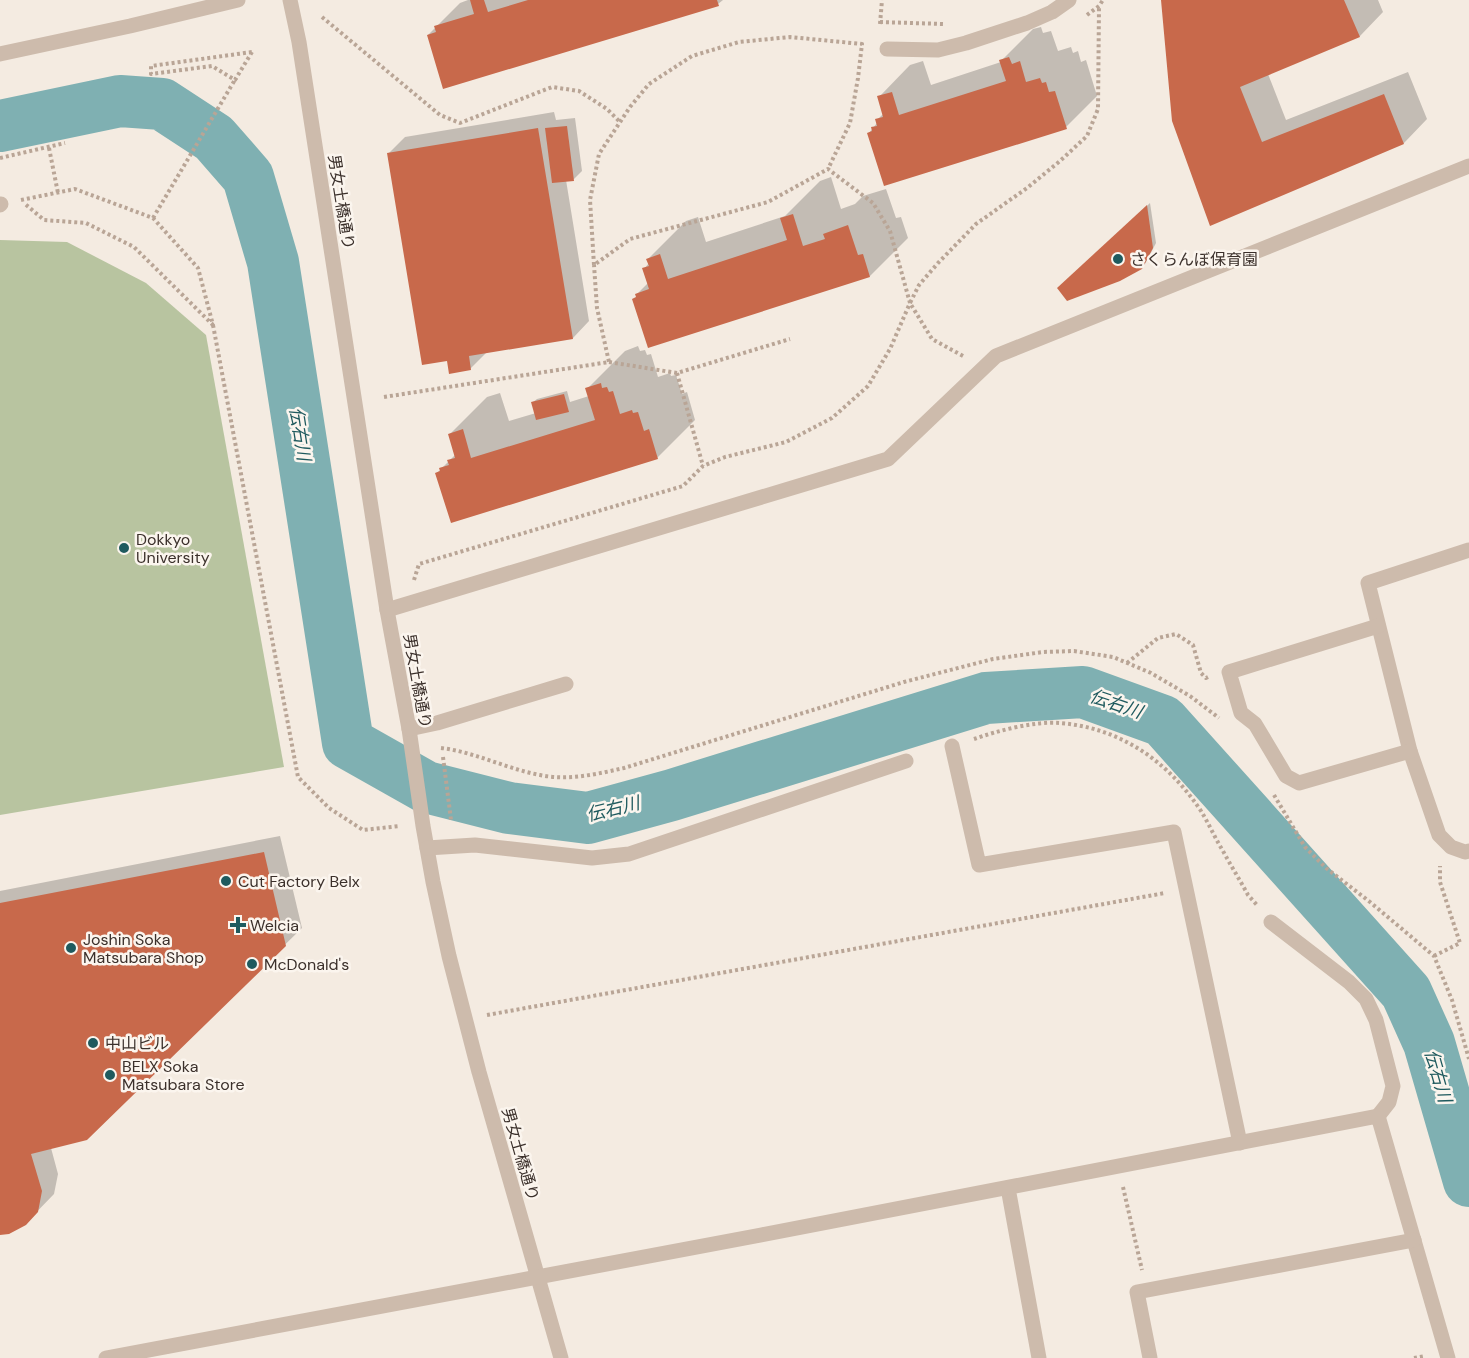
<svg xmlns="http://www.w3.org/2000/svg" width="1469" height="1358" font-family="'DM Sans','Noto Sans JP',sans-serif">
  <style>
    .green { fill: #b8c4a0 }
    .shadow { fill: #0003 }
    .lines { fill: none; stroke-linecap: round; stroke-linejoin: round }
    .river { stroke: #7fb0b2; stroke-width: 52 }
    .building { fill: #c8694b }
    .path { stroke: #b9a596; stroke-width: 4; stroke-dasharray: 3 3; stroke-linecap: butt }
    .minor { stroke: #cdbbac; stroke-width: 15 }
    .poi-dot { fill: #1f5a5e; stroke: #fbf5ee; stroke-width: 2 }
    .labels { text-anchor: middle; stroke-width: 5; stroke-linejoin: round; paint-order: stroke }
    .street-label { font-size: 16px; fill: #3b302b; stroke: #fbf5ee }
    .poi-label { font-size: 16px; fill: #3b302b; stroke: #fbf5ee; text-anchor: start }
    .water-label { font-size: 18px; font-style: italic; fill: #1f5a5e; stroke: #fbf5ee }
  </style>
  <rect width="100%" height="100%" fill="#f4ebe1"/>
  <polygon class="green" points="0,240 67,242 146,283 206,335 284,767 0,815"/>
  <g class="shadow">
    <polygon points="468,0 723,0 718,4 428,35 460,3"/>
    <polygon points="1163,0 1378,0 1383,12 1360,36 1268,74 1286,120 1408,72 1427,119 1404,143 1211,224"/>
    <polygon points="1041,27 1043,33 1051,31 1058,51 1071,47 1073,53 1078,51 1081,62 1086,60 1097,96 1066,127 869,133 877,123 877,120 884,113 879,97 910,65 923,61 931,85 1001,62 1001,61 1033,29"/>
    <polygon points="554,112 556,120 575,118 582,171 574,179 566,180 589,321 573,338 487,352 470,369 388,154 405,137"/>
    <polygon points="831,177 841,209 855,204 863,196 886,189 896,218 901,217 908,238 870,276 637,296 637,294 648,283 644,269 649,263 648,259 686,221 698,217 706,242 785,216 820,181"/>
    <polygon points="1150,203 1156,243 1145,264 1141,268 1059,289"/>
    <polygon points="638,346 640,351 645,350 647,355 651,354 658,377 670,373 671,376 676,375 682,394 687,392 695,420 657,458 437,473 456,454 449,435 487,397 500,393 509,421 536,413 533,402 537,399 567,391 570,402 589,396 587,389 625,351"/>
    <polygon points="280,836 302,928 87,1139 51,1148 58,1174 54,1194 25,1224 0,1234 0,891"/>
  </g>
  <g class="lines">
    <polyline class="river" points="0,126 120,101 162,104 214,138 248,177 273,262 348,743 426,787 509,808 588,818 672,795 986,698 1083,692 1163,721 1406,992 1429,1043 1469,1181"/>
  </g>
  <g class="building">
    <polygon points="470,0 484,0 488,12 528,0 717,0 719,6 443,89 427,35 436,32 434,26 474,14"/>
    <polygon points="1161,0 1344,0 1360,37 1240,87 1262,142 1384,94 1404,144 1210,226 1172,121"/>
    <polygon points="1009,57 1012,64 1020,61 1026,82 1040,78 1042,83 1046,82 1049,92 1055,91 1067,129 884,186 867,133 872,131 871,127 877,126 875,119 883,117 877,96 892,92 899,115 1006,81 999,60"/>
    <polygon points="567,126 574,181 552,183 545,128"/>
    <polygon points="538,128 573,339 469,356 471,370 449,374 447,361 422,365 387,153"/>
    <polygon points="1147,205 1153,248 1142,269 1120,281 1067,301 1057,288"/>
    <polygon points="793,214 803,246 825,239 823,234 848,225 858,255 863,254 870,277 648,348 632,299 636,297 635,294 649,289 642,268 649,266 646,259 660,254 668,279 787,240 780,218"/>
    <polygon points="601,383 602,388 607,387 609,392 613,391 620,414 632,410 633,413 638,412 644,431 649,429 658,459 451,523 435,473 440,471 439,468 449,465 447,460 455,458 448,434 463,429 471,458 595,420 585,388"/>
    <polygon points="564,394 569,412 536,420 531,402"/>
    <polygon points="264,852 286,946 87,1140 31,1154 42,1191 38,1212 26,1225 9,1234 0,1235 0,903"/>
  </g>
  <g class="lines">
    <g class="path">
      <polyline points="1087,15 1099,6 1103,0"/>
      <polyline points="322,17 440,115 460,123 552,87 579,91 607,109 620,122"/>
      <polyline points="880,22 943,24"/>
      <polyline points="880,24 882,0"/>
      <polygon points="252,52 235,80 212,66 151,74 151,66"/>
      <polyline points="49,148 58,193"/>
      <polyline points="0,158 65,143"/>
      <polyline points="21,200 75,189 153,218 198,268 213,325 134,247 86,223 44,220 24,203"/>
      <polyline points="153,218 236,78"/>
      <polyline points="213,325 298,777 329,808 363,830 400,826"/>
      <polyline points="963,356 932,339 910,303 919,285 938,263 976,224 1027,188 1060,161 1087,136 1098,109 1099,6"/>
      <polyline points="609,362 677,373 790,339"/>
      <polyline points="677,373 703,466"/>
      <polyline points="384,397 609,362 597,308 594,265"/>
      <polyline points="414,580 419,564 683,486 703,466 725,457 786,442 832,418 868,386 890,349 910,303 890,231 873,203 828,169 768,202 630,239 594,265 590,200 599,154 630,107 649,84 692,56 739,42 790,37 862,44 858,78 850,123 828,169"/>
      <polyline points="1127,663 1158,638 1176,634 1193,645 1201,673 1206,678 1208,677"/>
      <path d="M974,739C997,731 1034,721 1059,723C1119,727 1168,761 1201,811C1209,824 1215,838 1223,851C1231,866 1240,880 1248,895L1257,905"/>
      <path d="M441,748C475,752 507,769 540,775C568,781 597,774 624,768L904,682L993,659L1043,652L1074,651L1113,657L1151,673L1190,696L1219,718"/>
      <polyline points="443,757 451,820"/>
      <polyline points="1274,795 1305,847 1326,868 1370,902 1434,956 1452,1000 1469,1059"/>
      <polyline points="1434,956 1460,943 1440,882 1440,866"/>
      <polyline points="487,1015 1165,893"/>
      <polyline points="1123,1187 1142,1270"/>
      <polyline points="1414,1358 1425,1356"/>
    </g>
    <g class="minor">
      <polyline points="290,0 299,42 387,610 409,729 423,826 433,882 449,956 479,1072 561,1358"/>
      <polyline points="887,49 938,50 966,43 1027,23 1052,12 1069,0"/>
      <polyline points="0,54 130,26 238,0"/>
      <polyline points="0,205 1,204"/>
      <polyline points="1469,550 1368,583 1410,751 1439,835 1451,847 1465,852 1469,851"/>
      <polyline points="387,610 888,459 996,356 1469,166"/>
      <polyline points="1378,626 1229,672 1241,713 1255,724 1286,776 1299,783 1410,751"/>
      <polyline points="409,729 437,723 566,684"/>
      <polyline points="952,746 979,865 1174,832 1240,1143"/>
      <polyline points="427,848 475,845 592,858 629,854 906,761"/>
      <polyline points="1271,922 1349,982 1366,999 1376,1020 1393,1086 1389,1102 1378,1116"/>
      <polyline points="1008,1188 1039,1358"/>
      <polyline points="106,1358 761,1235 1378,1116 1448,1358"/>
      <polyline points="1150,1358 1137,1292 1414,1240"/>
    </g>
  </g>
  <g class="poi-dot">
    <circle cx="1118" cy="259" r="6"/>
    <circle cx="124" cy="548" r="6"/>
    <circle cx="226" cy="881" r="6"/>
    <path d="M235 916h6v6h6v6h-6v6h-6v-6h-6v-6h6z"/>
    <circle cx="71" cy="948" r="6"/>
    <circle cx="252" cy="964" r="6"/>
    <circle cx="93" cy="1043" r="6"/>
    <circle cx="110" cy="1075" r="6"/>
  </g>
  <g class="labels">
    <g class="street-label">
      <text transform="translate(342 202) rotate(81)" y="6">男女土橋通り</text>
      <text transform="translate(418 681) rotate(80)" y="6">男女土橋通り</text>
      <text transform="translate(521 1154) rotate(74)" y="6">男女土橋通り</text>
    </g>
    <g class="poi-label">
      <text x="1130" y="265">さくらんぼ保育園</text>
      <text x="136" y="545">Dokkyo<tspan x="136" dy="18">University</tspan></text>
      <text x="238" y="887">Cut Factory Belx</text>
      <text x="250" y="931">Welcia</text>
      <text x="83" y="945">Joshin Soka<tspan x="83" dy="18">Matsubara Shop</tspan></text>
      <text x="264" y="970">McDonald's</text>
      <text x="105" y="1049">中山ビル</text>
      <text x="122" y="1072">BELX Soka<tspan x="122" dy="18">Matsubara Store</tspan></text>
    </g>
    <g class="water-label">
      <text transform="translate(300 434) rotate(81)" y="6">伝右川</text>
      <text transform="translate(1116 704) rotate(19)" y="6">伝右川</text>
      <text transform="translate(613 809) rotate(-14)" y="6">伝右川</text>
      <text transform="translate(1438 1076) rotate(74)" y="6">伝右川</text>
    </g>
  </g>
</svg>
